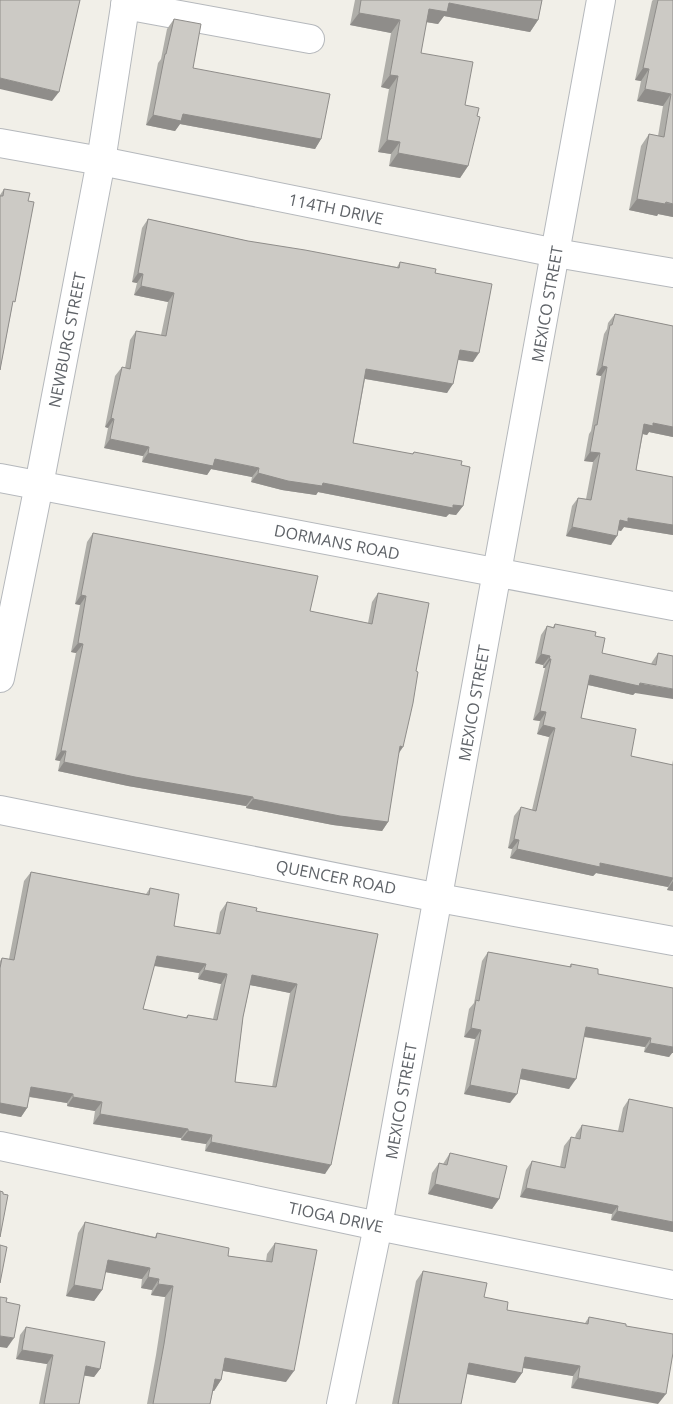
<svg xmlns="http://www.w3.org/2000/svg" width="673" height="1404" font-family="'Open Sans',sans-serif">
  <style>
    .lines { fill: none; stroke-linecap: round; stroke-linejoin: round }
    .minor-casing { stroke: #b5b8bc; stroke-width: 30 }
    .minor { stroke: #fff; stroke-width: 28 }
    .wall { fill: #afaea9; fill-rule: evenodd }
    .shaded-wall { fill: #8f8d8a }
    .building { fill: #cccac5; stroke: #8f8d8a; fill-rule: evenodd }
    .labels { text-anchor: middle; stroke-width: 4.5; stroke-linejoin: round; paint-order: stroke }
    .street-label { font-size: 16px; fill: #5f6368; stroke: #fff }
  </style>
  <rect width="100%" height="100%" fill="#f1efe8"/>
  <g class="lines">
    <g class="minor-casing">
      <g id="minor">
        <polyline points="125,5 310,39"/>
        <polyline points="0,143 101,161 556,253 673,273"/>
        <polyline points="0,478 673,606"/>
        <polyline points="0,678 39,485 101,161 126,0"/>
        <polyline points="0,810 439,898 673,941"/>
        <polyline points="0,1146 378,1226 673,1285"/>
        <polyline points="341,1404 378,1226 601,0"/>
      </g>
    </g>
    <use href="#minor" class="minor"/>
  </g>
  <g class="wall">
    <polygon points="355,0 542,0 538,20 530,32 444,16 438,24 426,22 421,53 465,105 468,166 460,178 389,166 391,154 378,152 389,89 381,87 391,33 350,25"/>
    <polygon points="653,0 673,0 673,217 658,214 657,216 629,210 641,146 649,134 658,136 663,106 637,101 641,81 635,80 652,1"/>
    <polygon points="174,19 193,68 321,139 315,149 180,124 175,131 146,125 158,63 161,59 167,29"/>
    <polygon points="4,189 12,307 0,370 0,195"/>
    <polygon points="148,219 248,241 397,267 400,262 435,273 473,362 458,360 447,393 365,379 353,443 412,454 414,452 461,465 463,506 456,515 449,514 446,517 318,492 316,495 282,490 251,482 252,477 211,469 207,475 142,462 143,456 104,448 108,428 105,427 115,376 122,367 125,368 130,340 136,331 161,335 168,302 134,295 137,283 132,282 142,228"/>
    <polygon points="615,314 673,326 673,437 649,432 647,435 643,434 636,470 673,477 673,535 624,527 621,531 618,530 611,545 566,536 572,506 578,498 586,499 593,462 584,461 589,434 591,431 601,376 596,375 604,334 607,329 608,323"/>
    <polygon points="93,533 310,611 368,623 372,602 378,593 398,753 388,822 382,831 333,825 246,808 246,806 128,786 58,771 60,761 55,760 76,653 71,652 80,605 75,604 87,542"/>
    <polygon points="555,624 595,636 602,653 651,664 652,662 658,653 673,656 633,695 588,685 581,718 631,756 672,765 673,760 673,891 667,890 668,887 596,873 593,876 510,858 512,849 508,848 514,816 521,807 532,810 549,737 537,734 540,721 533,720 545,668 543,668 543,665 535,663 541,635 547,626 553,627"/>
    <path d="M31,872L146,894L150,888L174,926L216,933L220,912L227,902L256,911L378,934L325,1174L205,1151L206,1144L181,1140V1138L93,1124L95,1111L67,1106V1103L29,1097L27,1108L21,1117L0,1113V961L2,958L9,959L24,881ZM154,966L199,973L198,979L221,984L213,1019L188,1015L185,1018L143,1009ZM250,985L290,993L272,1087L235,1082L243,1017Z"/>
    <polygon points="488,952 569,967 571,964 598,974 672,1053 669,1057 644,1052 645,1047 584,1037 569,1089 520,1079 510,1103 464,1094 475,1039 464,1037 469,1009 474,1003 482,961"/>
    <polygon points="629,1099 673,1108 673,1232 611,1220 612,1214 520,1197 526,1170 532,1161 560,1167 564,1146 571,1137 575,1138 576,1134 582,1125 618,1131 623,1108"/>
    <polygon points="450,1153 499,1199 492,1209 428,1194 432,1173 439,1163 443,1164"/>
    <polygon points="85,1222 155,1237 157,1233 228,1256 266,1261 267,1254 275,1243 286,1382 223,1371 221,1380 214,1391 213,1391 210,1404 147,1404 156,1355 165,1297 151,1295 152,1290 141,1288 142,1279 105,1272 102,1290 94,1301 66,1296 78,1233"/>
    <polygon points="423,1271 484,1297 507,1310 585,1323 589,1317 626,1324 571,1388 573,1376 523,1368 522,1373 515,1383 467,1374 461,1404 392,1404 416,1281"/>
    <polygon points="26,1327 100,1369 94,1377 84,1375 79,1404 39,1404 47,1364 16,1359 20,1335"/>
  </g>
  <g class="shaded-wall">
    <polygon points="449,3 538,20 530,32 444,16 438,24 420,21 429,9"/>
    <polygon points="359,13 400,20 391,33 350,25"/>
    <polygon points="643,68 649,69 641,81 635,80"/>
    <polygon points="390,75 398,76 389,89 381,87"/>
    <polygon points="0,78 59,92 52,101 0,89"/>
    <polygon points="645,89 671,94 663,106 637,101"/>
    <polygon points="183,114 321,139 315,149 180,124 175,131 146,125 153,115"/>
    <polygon points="387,140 400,142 391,154 378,152"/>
    <polygon points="398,153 468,166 460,178 389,166"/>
    <polygon points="637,199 673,204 673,217 658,214 657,216 629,210"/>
    <polygon points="138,273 143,274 137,283 132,282"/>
    <polygon points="141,286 174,293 168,302 134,295"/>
    <polygon points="460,350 479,353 473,362 453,359"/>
    <polygon points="602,366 607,367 601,376 596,375"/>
    <polygon points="366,369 453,384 447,393 360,378"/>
    <polygon points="111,418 114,419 108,428 105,427"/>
    <polygon points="653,423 673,427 673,437 649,432 647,435 638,433 644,424"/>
    <polygon points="110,439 149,447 143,456 104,448"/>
    <polygon points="590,452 600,453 593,462 584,461"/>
    <polygon points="148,453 215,459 259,468 252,477 211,469 207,475 142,462"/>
    <polygon points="258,473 323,483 463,506 456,515 449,514 446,517 318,492 316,495 282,490 251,482"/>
    <polygon points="628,518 673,525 673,535 624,527 621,531 614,529 620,520"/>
    <polygon points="572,527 617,536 611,545 566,536"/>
    <polygon points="81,595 86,596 80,605 75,604"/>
    <polygon points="78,643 83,644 76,653 71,652"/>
    <polygon points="541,654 550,656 543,665 535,663"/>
    <polygon points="549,659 551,659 545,668 543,668"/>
    <polygon points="590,675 673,689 673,699 635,693 633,695 584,684"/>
    <polygon points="540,711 546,712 540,721 533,720"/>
    <polygon points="543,725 555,728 549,737 537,734"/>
    <polygon points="400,746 403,747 397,756"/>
    <polygon points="61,751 66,751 60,761 55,760"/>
    <polygon points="64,762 253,797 246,806 128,786 58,771"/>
    <polygon points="253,799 388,822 382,831 333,825 246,808"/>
    <polygon points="514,839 519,840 512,849 508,848"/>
    <polygon points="517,849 600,863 673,878 673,879 668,887 596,873 593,876 510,858"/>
    <polygon points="673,881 673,891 667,890"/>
    <polygon points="157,956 206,964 199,973 150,965"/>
    <polygon points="204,970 227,974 221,984 198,979"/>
    <polygon points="252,975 297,984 290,993 245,984"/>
    <polygon points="586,1027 651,1038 645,1047 580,1036"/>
    <polygon points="471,1028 481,1030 475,1039 464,1037"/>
    <polygon points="650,1043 673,1047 673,1053 672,1053 669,1057 644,1052"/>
    <polygon points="522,1069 576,1079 569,1089 516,1078"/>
    <polygon points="470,1085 517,1094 510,1103 464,1094"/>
    <polygon points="31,1087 73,1094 67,1103 25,1096"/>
    <polygon points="73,1097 102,1102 95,1111 67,1106"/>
    <polygon points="0,1103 27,1108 21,1117 0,1113"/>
    <polygon points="100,1114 188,1129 181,1138 93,1124"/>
    <polygon points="188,1131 212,1135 206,1144 181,1140"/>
    <polygon points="211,1142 331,1165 325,1174 205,1151"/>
    <polygon points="435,1184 499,1199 492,1209 428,1194"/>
    <polygon points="526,1188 618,1206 612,1214 520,1197"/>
    <polygon points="617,1211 673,1222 673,1232 611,1220"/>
    <polygon points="108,1260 150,1268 142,1279 100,1271"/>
    <polygon points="148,1277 159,1279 152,1290 141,1288"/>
    <polygon points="158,1284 173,1286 165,1297 151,1295"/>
    <polygon points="74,1285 102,1290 94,1301 66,1296"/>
    <polygon points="0,1336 14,1338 7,1348 0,1347"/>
    <polygon points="22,1350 53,1355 47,1364 16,1359"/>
    <polygon points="525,1357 580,1366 573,1376 518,1367"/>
    <polygon points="225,1358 294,1371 286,1382 218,1370"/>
    <polygon points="469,1363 522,1373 515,1383 462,1373"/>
    <polygon points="86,1366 100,1369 94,1377 80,1375"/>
    <polygon points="578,1378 666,1394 658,1404 571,1388"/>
    <polygon points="215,1379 221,1380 214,1391 207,1390"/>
  </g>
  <g class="building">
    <polygon points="0,0 80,0 59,92 0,78"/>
    <polygon points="361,0 542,0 538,20 449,3 447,12 429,9 421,53 473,62 465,105 479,108 477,116 480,117 468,166 398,153 400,142 387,140 398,76 390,75 400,20 359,13"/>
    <polygon points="658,0 673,0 673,204 666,202 665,204 637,199 649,134 664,137 671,94 645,89 649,69 643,68"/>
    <polygon points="174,19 201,24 193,68 330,94 321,139 183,114 181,121 153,115 165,54 166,54"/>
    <polygon points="4,189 30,193 28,201 34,202 15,302 13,301 0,370 0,196 3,196"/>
    <polygon points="148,219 248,241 305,250 399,268 400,262 436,269 435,273 492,284 479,353 460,350 453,384 366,369 353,443 413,454 414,452 462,461 461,465 470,467 463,506 453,505 453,508 323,483 322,486 288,481 258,473 259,468 215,459 213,466 148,453 149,447 110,439 114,419 111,418 122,367 130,369 136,331 166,336 174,293 141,286 143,274 138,273"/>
    <polygon points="615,314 673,326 673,427 653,423 653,426 644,424 636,470 673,477 673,525 628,518 628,522 620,520 617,536 572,527 578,498 591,500 600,453 590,452 595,425 597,425 607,367 602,366 610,325 612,325"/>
    <polygon points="93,533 318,576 310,611 372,624 378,593 429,603 416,671 418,672 413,703 403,747 400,746 388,822 340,816 253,799 253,797 135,777 64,762 66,751 61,751 83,644 78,643 86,596 81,595"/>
    <polygon points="555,624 596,632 595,636 605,638 602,653 656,665 658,653 673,656 673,689 640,683 639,686 590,675 581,718 636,729 631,756 673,765 673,878 600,863 600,867 517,849 519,840 514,839 521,807 536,811 555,728 543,725 546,712 540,711 551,659 549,659 550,656 541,654 547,626 554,628"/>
    <path d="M31,872L149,895L150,888L179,894L174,926L220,934L227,902L257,908L256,911L378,934L331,1165L211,1142L212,1135L188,1131V1129L100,1114L102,1102L73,1097V1094L31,1087L27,1108L0,1103V968L2,958L14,960ZM157,956L206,964L204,970L227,974L217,1020L188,1015L187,1018L143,1009ZM252,975L297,984L276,1087L235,1082L243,1017Z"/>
    <polygon points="488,952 571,967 571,964 598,969 598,974 673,988 673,1047 650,1043 651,1038 586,1027 576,1079 522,1069 517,1094 470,1085 481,1030 471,1028 476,1000 479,1001"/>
    <polygon points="629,1099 673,1108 673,1222 617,1211 618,1206 526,1188 532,1161 565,1168 571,1137 580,1139 582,1125 623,1132"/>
    <polygon points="450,1153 507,1166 499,1199 435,1184 439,1163 447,1165"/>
    <polygon points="0,1191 3,1192 3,1194 8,1195 0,1237"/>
    <polygon points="85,1222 156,1238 157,1233 229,1248 228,1256 272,1262 275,1243 317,1250 294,1371 225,1358 221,1380 215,1379 210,1404 153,1404 164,1344 173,1286 158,1284 159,1279 148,1277 150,1268 108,1260 102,1290 74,1285"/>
    <polygon points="0,1245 7,1247 0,1283"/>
    <polygon points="423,1271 487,1283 484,1297 508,1302 507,1310 588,1324 589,1317 626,1324 626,1326 673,1334 673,1353 666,1394 578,1378 580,1366 525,1357 522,1373 469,1363 461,1404 398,1404"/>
    <polygon points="0,1297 7,1298 6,1302 20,1305 14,1338 0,1336"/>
    <polygon points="26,1327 105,1342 100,1369 86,1366 79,1404 44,1404 53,1355 22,1350"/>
  </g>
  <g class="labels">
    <g class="street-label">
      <text transform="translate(336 209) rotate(12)" y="6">114TH DRIVE</text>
      <text transform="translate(547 304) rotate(-80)" y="6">MEXICO STREET</text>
      <text transform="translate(67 340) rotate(-79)" y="6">NEWBURG STREET</text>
      <text transform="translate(337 542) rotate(11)" y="6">DORMANS ROAD</text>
      <text transform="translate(474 703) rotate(-80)" y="6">MEXICO STREET</text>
      <text transform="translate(336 877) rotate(11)" y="6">QUENCER ROAD</text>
      <text transform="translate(401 1101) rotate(-80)" y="6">MEXICO STREET</text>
      <text transform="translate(336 1217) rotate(12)" y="6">TIOGA DRIVE</text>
    </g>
  </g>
</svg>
